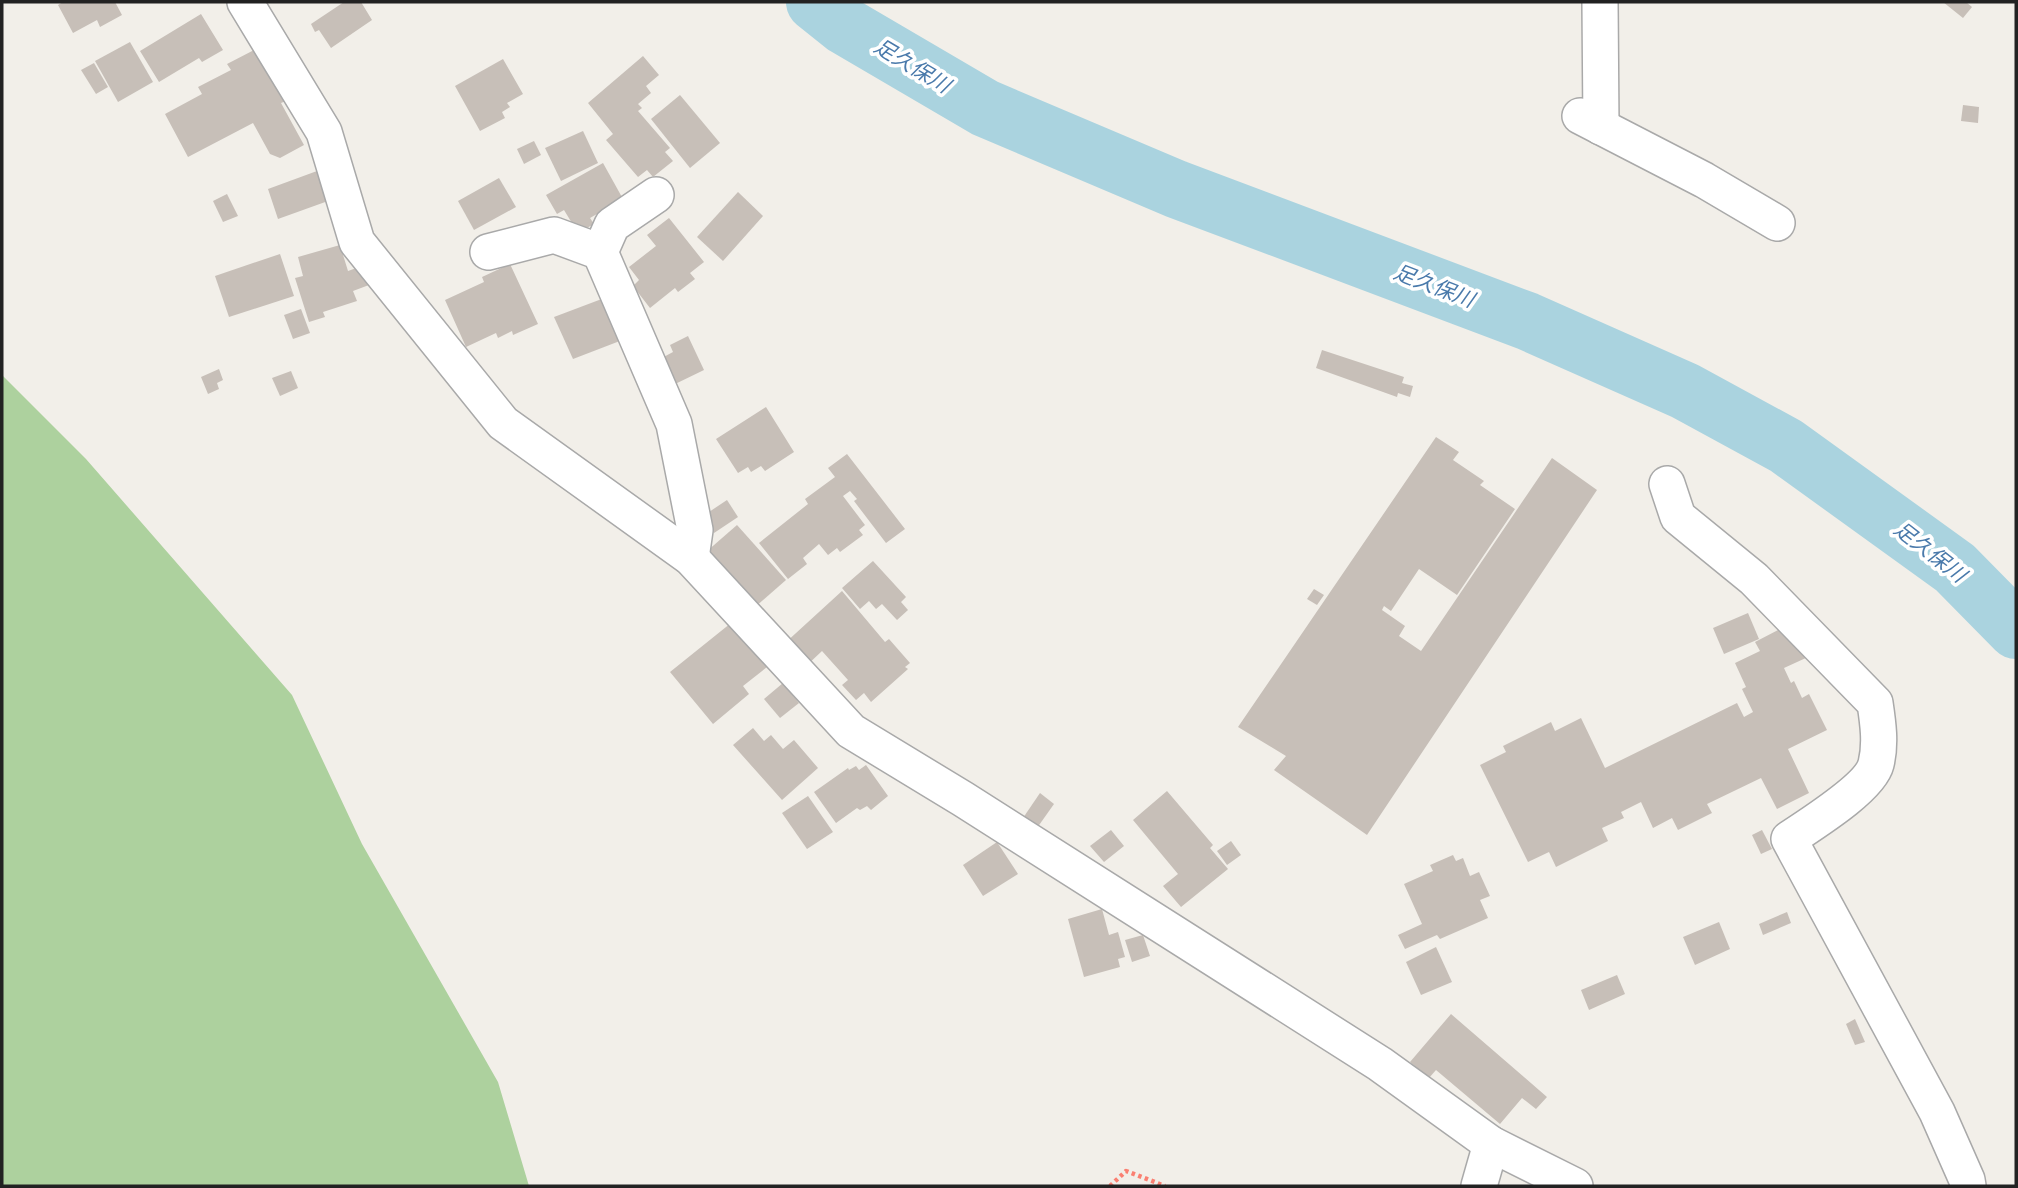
<svg xmlns="http://www.w3.org/2000/svg" width="2018" height="1188" font-family="Arial,'Noto Sans JP',sans-serif">
  <style>
    .forest { fill: #add19e }
    .lines { fill: none; stroke-linecap: round; stroke-linejoin: round }
    .river { stroke: #aad3df; stroke-width: 58 }
    .building { fill: #c7bfb8 }
    .street-casing { stroke: #a9a9a9; stroke-width: 38 }
    .path { stroke: #fa8072; stroke-width: 4.5; stroke-dasharray: 3.5 3.5; stroke-linecap: butt }
    .street { stroke: #fff; stroke-width: 35 }
    .labels { text-anchor: middle; stroke-width: 7; stroke-linejoin: round; paint-order: stroke }
    .water-label { font-size: 21px; font-style: italic; fill: #4a7aab; stroke: #fff }
  </style>
  <rect width="100%" height="100%" fill="#f2efe9"/>
  <polygon class="forest" points="2,375 86,459 292,695 362,844 498,1082 529,1186 2,1186"/>
  <g class="lines">
    <polyline class="river" points="815,2 845,26 985,108 1176,189 1527,321 1685,391 1786,446 1955,568 2016,630"/>
  </g>
  <g class="building">
    <polygon points="63,2 115,2 122,15 100,27 97,20 73,33 58,5"/>
    <polygon points="344,2 361,2 372,20 331,48 319,30 315,32 311,24"/>
    <polygon points="1943,2 1966,2 1972,7 1963,18"/>
    <polygon points="201,14 223,50 202,62 199,58 159,82 140,51"/>
    <polygon points="130,42 153,82 118,102 95,61"/>
    <polygon points="258,48 286,101 281,103 304,145 280,158 270,154 253,123 188,157 165,114 202,94 198,87 231,70 227,64"/>
    <polygon points="643,56 659,75 646,86 651,93 638,104 642,108 638,111 670,148 665,152 673,161 653,177 647,170 638,177 606,140 613,134 588,103"/>
    <polygon points="503,59 523,94 507,103 510,107 502,112 505,118 480,131 455,86"/>
    <polygon points="94,63 108,87 96,94 81,70"/>
    <polygon points="680,95 720,143 690,168 651,119"/>
    <polygon points="1963,105 1979,107 1978,123 1961,121"/>
    <polygon points="583,131 598,163 561,181 545,148"/>
    <polygon points="534,141 541,155 524,164 517,149"/>
    <polygon points="603,163 623,199 590,218 594,224 578,233 564,210 557,214 546,195"/>
    <polygon points="317,171 328,201 278,219 268,189"/>
    <polygon points="499,178 516,207 474,230 458,201"/>
    <polygon points="738,192 763,216 723,261 697,237"/>
    <polygon points="227,194 238,216 223,222 213,201"/>
    <polygon points="669,218 704,262 690,273 695,279 678,292 675,288 650,308 633,286 639,280 629,267 656,246 647,235"/>
    <polygon points="340,245 348,271 362,266 369,285 353,291 357,301 323,312 325,317 309,322 295,278 303,276 298,257"/>
    <polygon points="280,254 294,296 229,317 215,276"/>
    <polygon points="510,264 538,324 513,335 512,331 498,338 496,333 466,347 445,300 484,282 482,277"/>
    <polygon points="607,297 625,339 573,359 554,317"/>
    <polygon points="301,309 310,333 293,339 284,315"/>
    <polygon points="688,336 704,370 671,386 658,360 673,352 670,345"/>
    <polygon points="1322,350 1404,377 1402,383 1413,386 1410,397 1398,393 1397,397 1316,368"/>
    <polygon points="219,369 223,380 217,383 219,389 208,394 201,377"/>
    <polygon points="291,371 298,388 280,396 272,378"/>
    <polygon points="766,407 794,452 765,471 761,466 751,472 748,467 738,473 716,439"/>
    <polygon points="1436,437 1459,452 1453,460 1484,481 1480,485 1515,509 1457,595 1419,569 1391,611 1384,606 1382,610 1405,626 1399,636 1421,651 1552,458 1597,490 1367,835 1274,770 1286,756 1238,727"/>
    <polygon points="847,454 905,529 886,543 854,501 857,499 850,491 843,496 865,525 859,530 863,535 840,552 837,548 828,555 819,544 803,558 807,564 788,579 759,543 808,504 805,499 835,477 828,468"/>
    <polygon points="727,500 738,517 714,533 703,516"/>
    <polygon points="737,525 786,580 755,607 706,552"/>
    <polygon points="873,561 906,597 901,602 908,610 897,620 882,604 876,609 869,601 860,609 842,588"/>
    <polygon points="1314,589 1324,595 1317,605 1307,599"/>
    <polygon points="842,591 885,642 889,639 910,663 905,667 908,669 871,702 864,693 856,700 842,685 848,680 822,651 805,667 784,644"/>
    <polygon points="1748,613 1759,639 1724,654 1713,628"/>
    <polygon points="731,623 767,667 743,686 749,694 713,724 670,672"/>
    <polygon points="1786,626 1808,657 1784,668 1791,683 1794,681 1802,698 1809,694 1827,730 1788,749 1809,793 1777,809 1761,778 1707,804 1712,813 1678,830 1672,818 1653,828 1641,802 1621,812 1624,818 1602,828 1608,841 1556,867 1549,852 1528,862 1480,765 1506,752 1503,746 1551,722 1555,731 1581,718 1605,768 1737,703 1744,717 1753,712 1742,689 1746,687 1735,663 1760,651 1755,642"/>
    <polygon points="783,683 799,703 780,718 764,699"/>
    <polygon points="753,728 764,741 771,735 783,749 794,740 818,768 782,800 733,745"/>
    <polygon points="866,765 888,796 871,810 867,806 860,810 857,808 836,823 814,792 848,768 849,770 856,766 859,770"/>
    <polygon points="1167,791 1213,845 1210,848 1228,869 1181,907 1163,886 1178,874 1133,820"/>
    <polygon points="1040,793 1054,804 1037,828 1023,818"/>
    <polygon points="808,796 833,832 807,849 782,813"/>
    <polygon points="1111,830 1124,846 1104,862 1090,846"/>
    <polygon points="1762,830 1772,849 1761,854 1752,835"/>
    <polygon points="1231,841 1241,855 1227,865 1217,851"/>
    <polygon points="997,842 1018,874 983,896 963,865"/>
    <polygon points="1453,855 1456,861 1463,858 1470,876 1479,872 1490,896 1480,900 1488,918 1440,939 1437,935 1405,949 1398,935 1422,924 1404,884 1433,871 1430,865"/>
    <polygon points="1102,909 1109,935 1118,932 1125,957 1118,959 1120,967 1084,977 1068,919"/>
    <polygon points="1787,912 1791,923 1763,935 1759,924"/>
    <polygon points="1719,922 1730,949 1695,965 1683,937"/>
    <polygon points="1143,935 1150,956 1132,962 1125,940"/>
    <polygon points="1436,947 1452,982 1421,995 1406,962"/>
    <polygon points="1617,975 1625,994 1589,1010 1581,990"/>
    <polygon points="1451,1014 1547,1097 1536,1109 1522,1098 1500,1124 1436,1070 1429,1078 1410,1062"/>
    <polygon points="1855,1019 1865,1042 1855,1045 1846,1024"/>
  </g>
  <g class="lines">
    <g class="street-casing">
      <g id="street">
        <polyline points="245,2 324,132 357,242 503,423 691,558 851,731 963,799 1380,1064 1491,1144 1575,1186"/>
        <polyline points="1600,2 1601,127"/>
        <polyline points="1580,116 1704,180 1777,223"/>
        <polyline points="488,252 554,235 600,252 674,424 695,530 691,558"/>
        <polyline points="600,252 612,225 656,195"/>
        <path d="M1667,484L1678,517L1754,579L1875,703C1878,723 1881,744 1876,764C1870,788 1811,824 1789,839L1937,1112L1967,1180L1968,1186"/>
        <polyline points="1479,1186 1491,1144"/>
      </g>
    </g>
    <polyline class="path" points="1110,1186 1126,1171 1165,1186"/>
    <use href="#street" class="street"/>
  </g>
  <g class="labels">
    <g class="water-label">
      <text transform="translate(912 66) rotate(31)" y="7">足久保川</text>
      <text transform="translate(1434 286) rotate(21)" y="7">足久保川</text>
      <text transform="translate(1930 552) rotate(38)" y="7">足久保川</text>
    </g>
  </g>
  <rect width="2018" height="1188" fill="none" stroke="#222222" stroke-width="7"/>
</svg>
